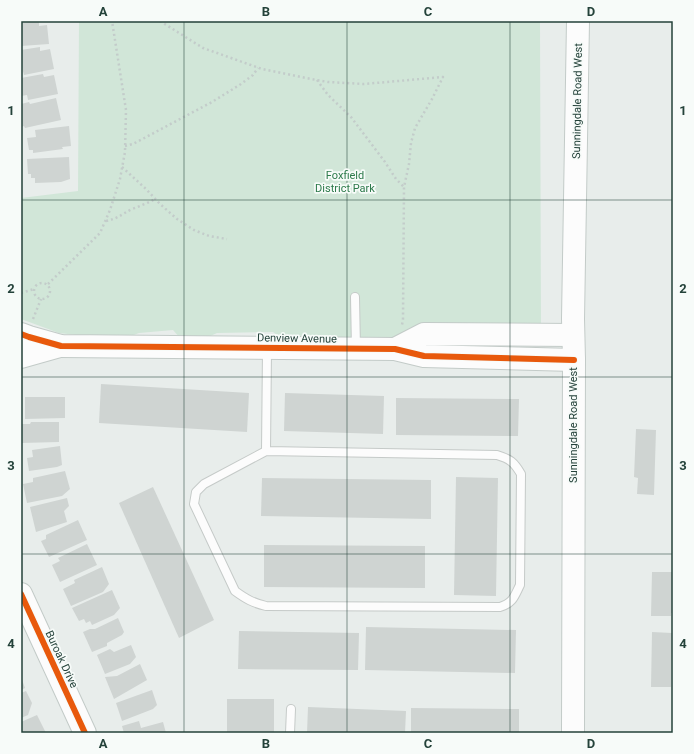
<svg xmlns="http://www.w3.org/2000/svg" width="694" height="754" font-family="Roboto,sans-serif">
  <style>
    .green { fill: #d1e6d8 }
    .building { fill: #cfd4d2 }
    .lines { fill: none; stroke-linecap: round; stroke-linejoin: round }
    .lane-casing { stroke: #c5cac8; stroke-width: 10 }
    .secondary-casing { stroke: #c3cbc8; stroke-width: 24 }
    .path { stroke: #c3ccca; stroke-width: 2.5; stroke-dasharray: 2 3; stroke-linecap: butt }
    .lane { stroke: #fcfcfc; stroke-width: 8 }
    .secondary { stroke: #fcfcfc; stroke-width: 22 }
    .cycleway-casing { stroke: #f7fbf9; stroke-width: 8 }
    .cycleway { stroke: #e8590c; stroke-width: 6 }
    .grid { fill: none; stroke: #24423a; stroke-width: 1; stroke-opacity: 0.55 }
    .labels { text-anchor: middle; stroke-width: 3.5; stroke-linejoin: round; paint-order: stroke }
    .street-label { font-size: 11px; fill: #24423a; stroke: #f7fbf9 }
    .park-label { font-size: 11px; fill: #2d7a4b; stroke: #f7fbf9 }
    .neatline { fill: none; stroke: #24423a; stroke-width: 1.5 }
    .grid-label { font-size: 13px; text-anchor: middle; font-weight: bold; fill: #24423a }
  </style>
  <rect width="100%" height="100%" fill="#e8edeb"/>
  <polygon class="green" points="79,21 540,21 541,328 389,342 288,343 273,332 217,333 208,337 180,338 173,330 139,333 120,340 59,333 21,319 21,198 78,191"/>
  <g class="building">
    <polygon points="39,21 39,26 47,25 49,44 21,46 21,23"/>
    <polygon points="40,47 40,51 50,49 54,69 24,75 22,68 21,68 21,50"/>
    <polygon points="43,74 44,77 54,75 58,94 28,100 27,95 21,96 21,78"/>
    <polygon points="56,98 61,120 25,128 24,126 21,127 21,104 29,102 30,104"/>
    <polygon points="69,126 71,146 62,147 63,149 33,153 33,150 29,150 27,138 36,137 35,130"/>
    <polygon points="69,157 70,179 61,182 35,183 35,178 31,178 31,174 28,174 27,159"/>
    <polygon points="101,384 249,393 247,432 99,423"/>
    <polygon points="285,393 384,396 383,434 284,431"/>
    <polygon points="25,397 65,397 65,418 25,419"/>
    <polygon points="396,398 519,399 518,436 396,435"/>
    <polygon points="31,422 59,422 59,442 21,443 21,424 30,424"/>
    <polygon points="636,429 656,430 654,495 637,494 638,478 634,477"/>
    <polygon points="60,446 62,465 57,467 29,471 27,458 33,457 32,450"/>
    <polygon points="65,471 70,489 62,496 27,503 23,484 33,482 33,478"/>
    <polygon points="456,477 498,478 496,596 454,595"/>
    <polygon points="262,478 431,480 431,519 261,516"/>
    <polygon points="153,487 214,620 179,638 119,503"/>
    <polygon points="67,498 69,506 64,511 67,522 36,532 30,507"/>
    <polygon points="78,520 87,540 49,557 41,541 46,539 46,535"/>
    <polygon points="87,544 97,565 60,582 52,565 60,561 58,558"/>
    <polygon points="264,545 425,546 425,588 264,587"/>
    <polygon points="102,567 109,584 103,592 71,606 63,589 75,583 74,580"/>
    <polygon points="652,572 672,572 672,591 673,591 673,613 671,613 671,616 651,616"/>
    <polygon points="112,590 120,608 114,615 92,625 90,621 86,623 84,619 79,621 72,608"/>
    <polygon points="118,618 124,632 122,635 107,643 107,646 92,652 83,632 90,629 95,629"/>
    <polygon points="366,627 516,630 515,673 365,670"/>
    <polygon points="239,631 359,633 358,670 238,669"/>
    <polygon points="652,632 672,633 671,687 651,687"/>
    <polygon points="131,645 136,657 130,664 105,674 97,655 110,649 114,652"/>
    <polygon points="140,664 147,680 114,699 105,677 117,676"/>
    <polygon points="21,677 25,688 21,690"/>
    <polygon points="152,690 157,705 153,709 122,721 116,703"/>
    <polygon points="26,691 32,703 28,715 21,718 21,693"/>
    <rect x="227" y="699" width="47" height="34"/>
    <polygon points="308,707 406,711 405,733 307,733"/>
    <polygon points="411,708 519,709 519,733 411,733"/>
    <polygon points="37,715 46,733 21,733 21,722"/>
    <polygon points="139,721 141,728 163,722 166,733 124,733 122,726"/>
  </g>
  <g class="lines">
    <g class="lane-casing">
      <g id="lane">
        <polyline points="355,297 356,349"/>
        <path d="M266,451L497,455C510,459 514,462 521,474L520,585C514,597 513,603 500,607L266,606C253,603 246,599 235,591L194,504L196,492L204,484L266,451L267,349"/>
        <polyline points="290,733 291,709"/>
      </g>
    </g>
    <g class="secondary-casing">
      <g id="secondary">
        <polyline points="21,334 29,337 61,346 395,349 424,356 574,360"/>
        <polyline points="395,349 424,334 573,335"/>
        <polyline points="21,357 60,346"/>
        <polyline points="21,594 85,733"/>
        <polyline points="573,733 574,360 573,319 578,21"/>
      </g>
    </g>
    <g class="path">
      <polyline points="160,21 203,48 262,69 311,79 328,82 364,84 443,77 432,99 415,128 411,143 409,164 404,187 403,319 402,325"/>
      <polyline points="317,80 328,95 351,117 385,162 396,179 404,187"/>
      <polyline points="125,146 133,144 212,102 241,84 253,75 258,68"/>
      <polyline points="122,167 146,189 160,204 177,219 194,230 209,236 227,239"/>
      <path d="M106,221C117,219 122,214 132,209C140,206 148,203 155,199"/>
      <circle cx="42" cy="291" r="8"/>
      <polyline points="48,284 100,233 110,210 120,179 125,152 126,110 112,21"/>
      <polyline points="21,293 34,289"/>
      <polyline points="33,319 41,299"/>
    </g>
    <use href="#lane" class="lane"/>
    <use href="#secondary" class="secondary"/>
    <g class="cycleway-casing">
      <g id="cycleway">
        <polyline points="21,334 29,337 61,346 395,349 424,356 574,360"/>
        <polyline points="21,594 85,733"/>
      </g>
    </g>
    <use href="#cycleway" class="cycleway"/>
  </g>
  <path class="grid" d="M184,21V733M347,21V733M510,21V733M21,200H673M21,377H673M21,554H673"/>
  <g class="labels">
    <g class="street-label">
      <text transform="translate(577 101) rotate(-89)" y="4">Sunningdale Road West</text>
      <text transform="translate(297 338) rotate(1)" y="4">Denview Avenue</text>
      <text transform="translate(573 425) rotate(-90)" y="4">Sunningdale Road West</text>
      <text transform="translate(62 659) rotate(65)" y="4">Buroak Drive</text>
    </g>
    <g class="park-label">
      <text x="345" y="179">Foxfield<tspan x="345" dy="13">District Park</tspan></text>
    </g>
  </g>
  <rect width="694" height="754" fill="none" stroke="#f7fbf9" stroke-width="44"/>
  <rect x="22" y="22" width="650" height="710" class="neatline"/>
  <g class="grid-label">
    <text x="103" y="16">A</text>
    <text x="266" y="16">B</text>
    <text x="428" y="16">C</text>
    <text x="591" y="16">D</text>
    <text x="11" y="115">1</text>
    <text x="683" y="115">1</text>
    <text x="11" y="293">2</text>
    <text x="683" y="293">2</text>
    <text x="11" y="470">3</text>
    <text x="683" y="470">3</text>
    <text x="11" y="648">4</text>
    <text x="683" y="648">4</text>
    <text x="103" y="748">A</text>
    <text x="266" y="748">B</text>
    <text x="428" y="748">C</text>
    <text x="591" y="748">D</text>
  </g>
</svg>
